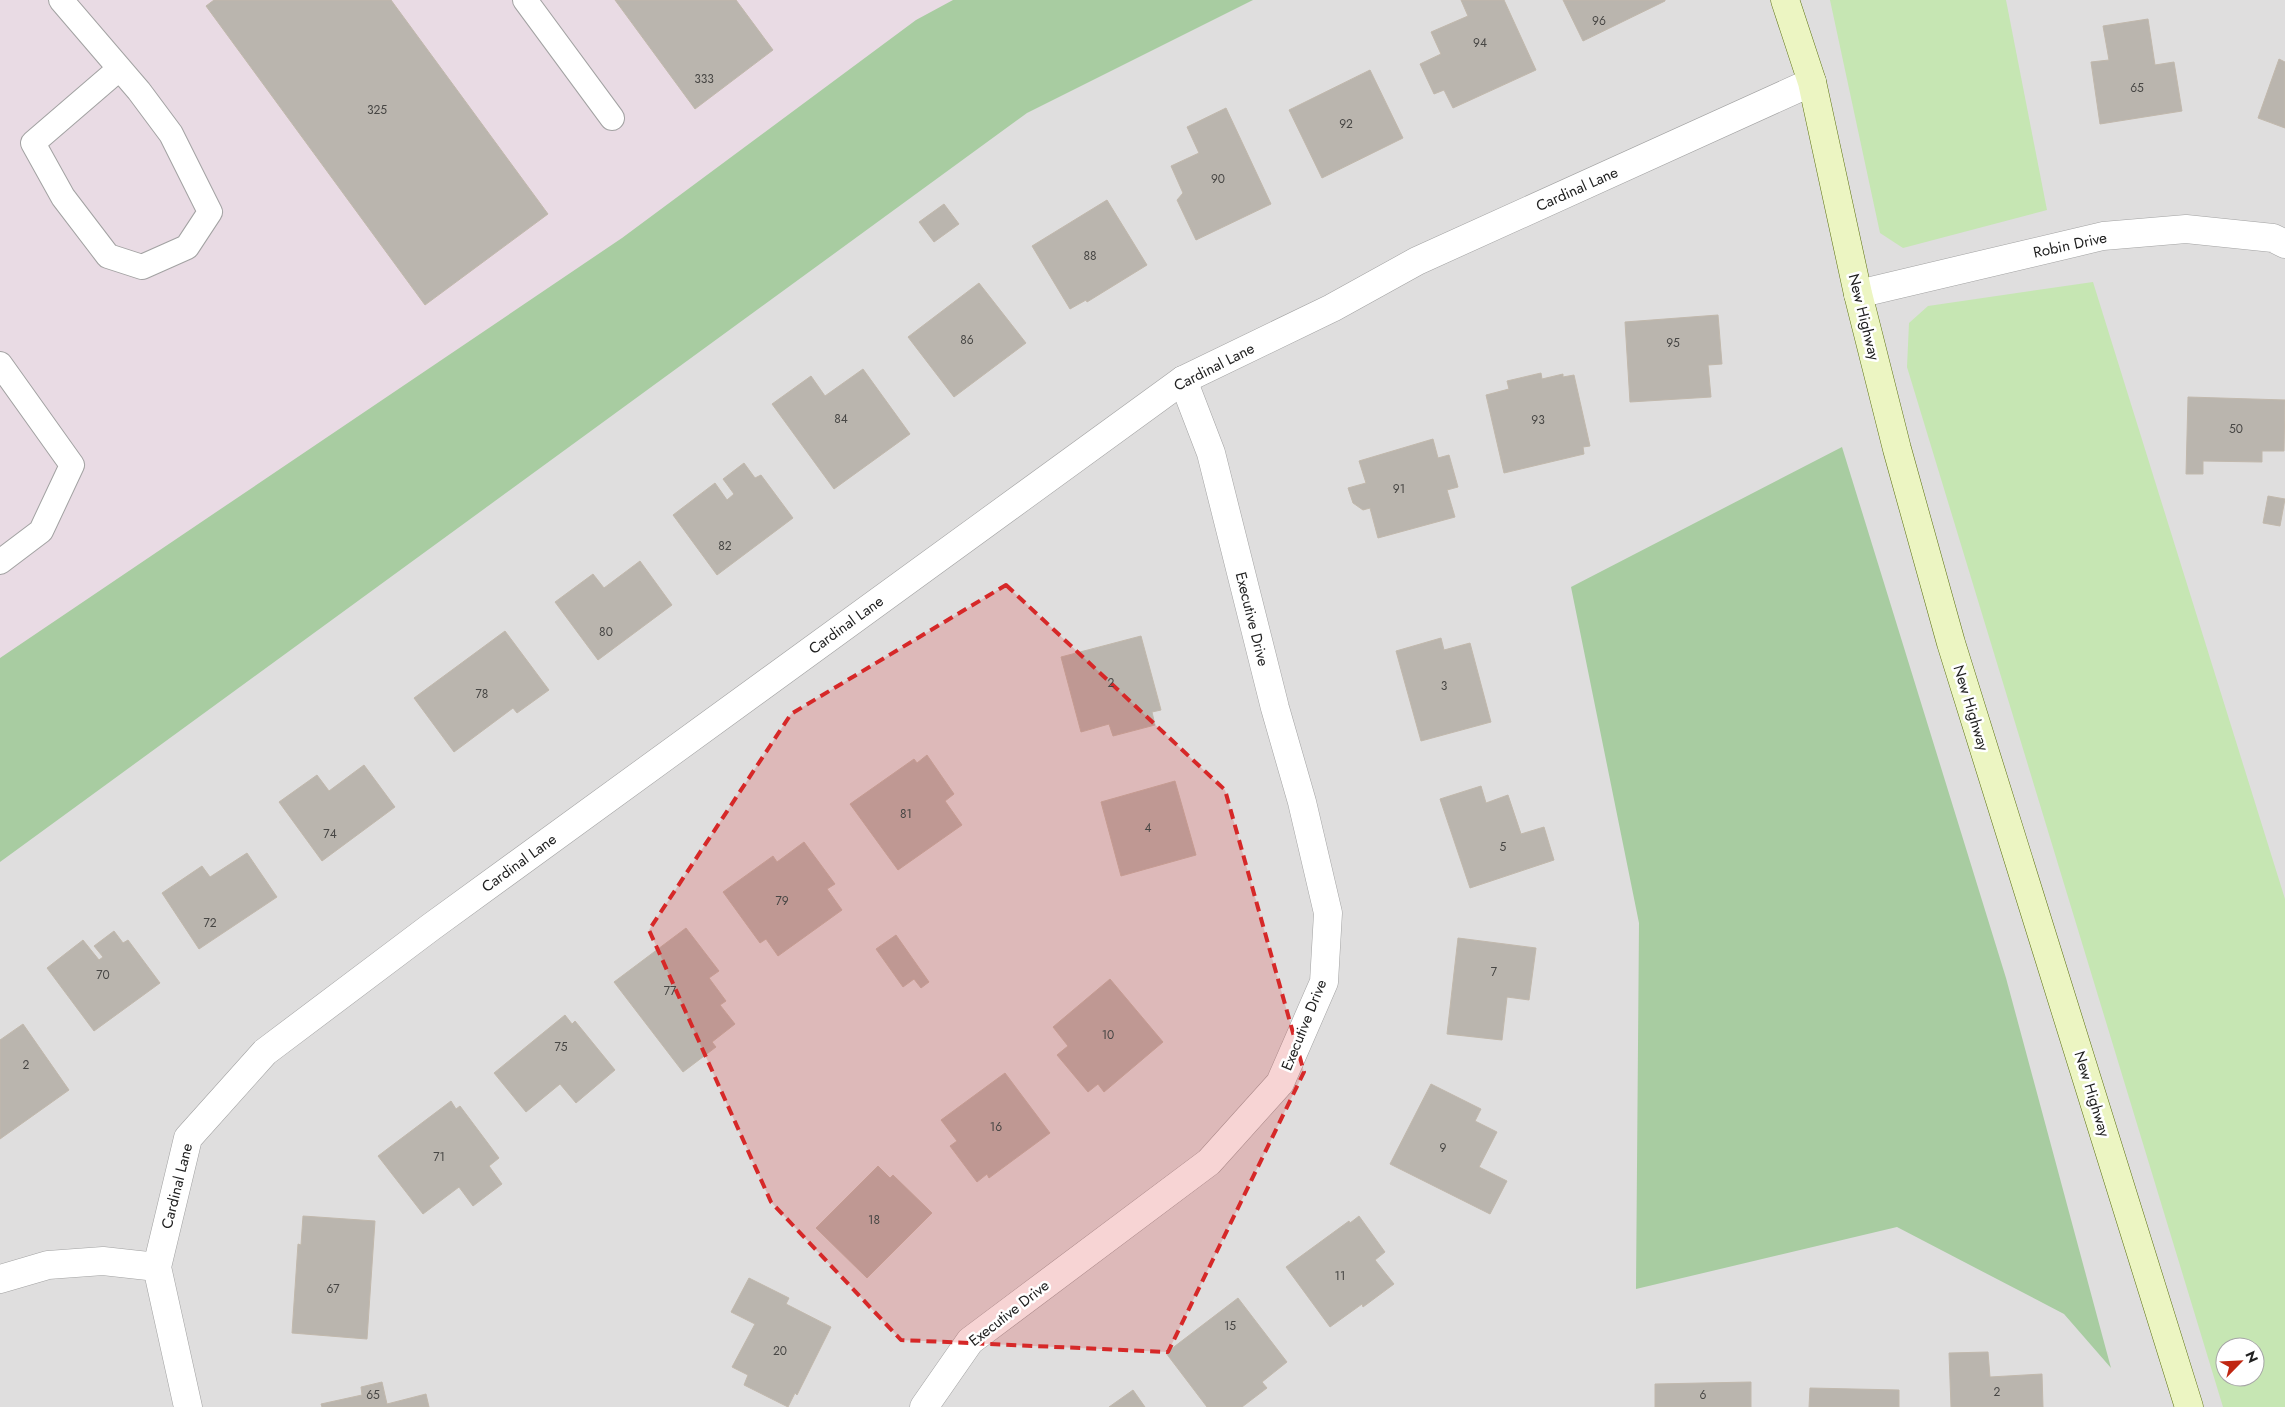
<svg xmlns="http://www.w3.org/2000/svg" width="2285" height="1407" font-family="Jost,sans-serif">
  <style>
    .residential { fill: #dfdede; fill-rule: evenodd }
    .industrial { fill: #e9dbe4 }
    .grass { fill: #c6e6b3; fill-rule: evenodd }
    .forest { fill: #a8cca1 }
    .building { fill: #bab5ae; stroke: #c1b8ac }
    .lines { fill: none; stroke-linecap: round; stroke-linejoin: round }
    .lane-casing { stroke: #a2a2a2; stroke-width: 26 }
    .street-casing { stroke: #a2a2a2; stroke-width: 29 }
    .secondary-casing { stroke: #5b710f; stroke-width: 29 }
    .lane { stroke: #fff; stroke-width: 24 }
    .street { stroke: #fff; stroke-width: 28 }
    .secondary { stroke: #ecf5c2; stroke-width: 28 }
    .marked { fill: #d62828; fill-opacity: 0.2; stroke: #d62828; stroke-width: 4; stroke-dasharray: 10 6; stroke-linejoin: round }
    .labels { text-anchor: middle; stroke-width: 5; stroke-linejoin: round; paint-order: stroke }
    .number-label { font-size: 12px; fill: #474644 }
    .street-label { font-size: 15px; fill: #212121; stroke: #fff }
  </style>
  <rect width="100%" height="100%" fill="#f0efe8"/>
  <path class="residential" d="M1072,0H2285V1407H0V771ZM2225,1347H2255V1377H2225Z"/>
  <polygon class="industrial" points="0,0 1072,0 0,771"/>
  <g class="grass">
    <polygon points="1830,0 2006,0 2047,210 1903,248 1880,233"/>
    <path d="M2093,282L2285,899V1407H2223L1907,367L1909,323L1928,306ZM2225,1347H2255V1377H2225Z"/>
  </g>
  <g class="forest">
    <polygon points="953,0 1253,0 1027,113 0,862 0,658 622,238 916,20"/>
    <polygon points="1842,447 2006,978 2111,1368 2064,1314 1897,1227 1636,1289 1639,923 1571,587"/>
  </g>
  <g class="building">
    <polygon points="214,0 391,0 548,214 425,305 206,6"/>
    <polygon points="615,0 736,0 773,50 695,109"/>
    <polygon points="1461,0 1504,0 1536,70 1453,108 1444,90 1434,94 1420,64 1441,54 1431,32 1468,16"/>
    <polygon points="1563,0 1665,0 1665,1 1583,41"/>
    <polygon points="2148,19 2155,65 2174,62 2182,111 2100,124 2091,62 2109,60 2103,26"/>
    <polygon points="2279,59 2285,62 2285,128 2258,118"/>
    <polygon points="1370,70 1403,138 1322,178 1289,110"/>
    <polygon points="1226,108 1271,204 1196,240 1177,200 1183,193 1171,166 1199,153 1187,127"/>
    <polygon points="1107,200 1147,265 1087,302 1086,300 1070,309 1032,246"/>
    <polygon points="944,204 959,224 934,242 919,222"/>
    <polygon points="979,283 1026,343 954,397 908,337"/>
    <polygon points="1718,315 1722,364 1708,365 1711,397 1630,402 1625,322"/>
    <polygon points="863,369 910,434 834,489 772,404 811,376 825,396"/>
    <polygon points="1541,373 1542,379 1563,374 1563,377 1574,375 1590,446 1583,447 1584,454 1504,473 1486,395 1509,389 1507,381"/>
    <polygon points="2188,397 2285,400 2284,451 2262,451 2262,462 2203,461 2203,474 2186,474"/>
    <polygon points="1433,439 1438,458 1449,455 1458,487 1447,490 1455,517 1378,538 1370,508 1363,510 1353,503 1348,488 1366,483 1359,461"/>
    <polygon points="744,463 755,478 761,475 793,518 717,575 673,515 715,483 727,500 734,494 723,479"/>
    <polygon points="2268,496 2285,499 2280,526 2263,523"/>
    <polygon points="640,561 672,605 598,660 555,602 593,574 604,588"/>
    <polygon points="505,631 549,690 517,713 513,708 454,752 414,698"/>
    <polygon points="1141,636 1161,710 1152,712 1155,725 1113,736 1109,724 1081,732 1061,657"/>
    <polygon points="1441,638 1444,650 1470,643 1491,722 1421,741 1396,651"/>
    <polygon points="927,755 954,794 945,801 962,825 898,870 850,804 914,759 917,763"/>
    <polygon points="364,765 395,807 322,861 279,802 317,775 329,791"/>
    <polygon points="1175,781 1196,855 1121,876 1101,802"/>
    <polygon points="1481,786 1486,803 1508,795 1521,834 1544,827 1554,860 1470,888 1440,799"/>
    <polygon points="804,842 835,884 827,889 842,910 778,956 766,939 760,943 723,892 773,856 777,862"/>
    <polygon points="247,853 277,897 199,949 162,893 202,866 210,877"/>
    <polygon points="686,928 719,971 709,978 726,1001 720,1005 735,1024 712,1042 716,1047 683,1072 614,982"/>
    <polygon points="114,931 123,943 128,940 160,983 94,1031 47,968 83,940 99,960 103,957 94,946"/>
    <polygon points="896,935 929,982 921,988 914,979 903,987 876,949"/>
    <polygon points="1458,938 1536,948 1529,1000 1507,997 1502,1040 1447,1034"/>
    <polygon points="1110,979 1163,1042 1104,1092 1098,1084 1088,1092 1057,1055 1068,1046 1053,1027"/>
    <polygon points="565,1015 572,1024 575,1021 615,1070 576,1103 560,1084 526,1112 494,1073"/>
    <polygon points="23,1024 69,1090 0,1139 0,1040"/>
    <polygon points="1005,1073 1050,1133 989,1178 987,1174 977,1182 950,1146 957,1141 941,1120"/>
    <polygon points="1431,1084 1481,1109 1475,1121 1497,1132 1479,1167 1507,1181 1490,1214 1390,1164"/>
    <polygon points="451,1101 456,1109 460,1106 499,1158 489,1166 502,1184 473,1206 459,1187 423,1214 378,1156"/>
    <polygon points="878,1166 890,1178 893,1175 932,1213 867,1278 816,1228"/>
    <polygon points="303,1216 375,1221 367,1339 292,1333 298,1244 301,1245"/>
    <polygon points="1359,1216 1385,1252 1375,1260 1394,1284 1363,1307 1362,1304 1330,1327 1286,1267 1349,1221 1350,1223"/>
    <polygon points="749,1278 789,1298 786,1304 831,1327 797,1395 795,1393 788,1407 744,1385 748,1375 732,1367 755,1324 731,1312"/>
    <polygon points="1238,1298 1287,1362 1262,1382 1267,1388 1242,1407 1207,1407 1166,1353"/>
    <polygon points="1988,1352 1990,1377 2042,1374 2043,1407 1951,1407 1949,1353"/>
    <polygon points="382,1382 387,1404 426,1394 429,1407 322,1407 321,1404 362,1395 361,1387"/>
    <polygon points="1751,1382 1751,1407 1655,1407 1655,1384"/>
    <polygon points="1810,1388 1899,1390 1899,1407 1809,1407"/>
    <polygon points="1133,1390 1145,1407 1109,1407"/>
  </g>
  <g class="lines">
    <g class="lane-casing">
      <g id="lane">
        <polyline points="61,0 139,91 171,134 210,212 187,247 142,267 108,256 63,197 33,143 119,69"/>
        <polyline points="525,0 612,118"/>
        <polyline points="0,364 72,465 41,531 0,562"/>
      </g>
    </g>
    <g class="street-casing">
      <g id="street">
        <polyline points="1858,294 2103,236 2186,229 2273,238 2285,244"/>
        <polyline points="0,1279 48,1265 103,1261 157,1267"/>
        <polyline points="188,1407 157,1267 188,1138 265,1052 431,927 1183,380 1332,308 1417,261 1812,82"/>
        <polyline points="924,1407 970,1341 1209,1162 1280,1083 1324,982 1328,913 1302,802 1275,708 1211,453 1183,380"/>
      </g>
    </g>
    <g class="secondary-casing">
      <polyline id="secondary" points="1785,0 1812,82 1858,294 1897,449 1951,643 2189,1407"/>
    </g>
    <use href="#lane" class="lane"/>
    <use href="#street" class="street"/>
    <use href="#secondary" class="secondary"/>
  </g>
  <path class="marked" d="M1006,585L1225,790L1304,1072L1168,1352L901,1340L771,1202L649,930L791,714Z"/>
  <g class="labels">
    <g class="number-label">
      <text x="1599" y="25">96</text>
      <text x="1480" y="47">94</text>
      <text x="704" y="83">333</text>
      <text x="2137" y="92">65</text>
      <text x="377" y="114">325</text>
      <text x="1346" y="128">92</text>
      <text x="1218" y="183">90</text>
      <text x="1090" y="260">88</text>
      <text x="967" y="344">86</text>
      <text x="1673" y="347">95</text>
      <text x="841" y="423">84</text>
      <text x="1538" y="424">93</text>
      <text x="2236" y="433">50</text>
      <text x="1399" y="493">91</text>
      <text x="725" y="550">82</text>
      <text x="606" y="636">80</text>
      <text x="1111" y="687">2</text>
      <text x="1444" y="690">3</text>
      <text x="482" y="698">78</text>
      <text x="906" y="818">81</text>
      <text x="1148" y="832">4</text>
      <text x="330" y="838">74</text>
      <text x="1503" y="851">5</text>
      <text x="782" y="905">79</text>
      <text x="210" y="927">72</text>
      <text x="1494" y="976">7</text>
      <text x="103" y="979">70</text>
      <text x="670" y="995">77</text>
      <text x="1108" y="1039">10</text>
      <text x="561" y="1051">75</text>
      <text x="26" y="1069">2</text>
      <text x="996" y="1131">16</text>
      <text x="1443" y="1152">9</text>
      <text x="439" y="1161">71</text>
      <text x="874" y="1224">18</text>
      <text x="1340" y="1280">11</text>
      <text x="333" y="1293">67</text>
      <text x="1230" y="1330">15</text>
      <text x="780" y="1355">20</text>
      <text x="1997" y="1396">2</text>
      <text x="373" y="1399">65</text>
      <text x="1703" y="1399">6</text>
    </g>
    <g class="street-label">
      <text transform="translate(1577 189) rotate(-24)" y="5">Cardinal Lane</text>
      <text transform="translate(2070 245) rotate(-12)" y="5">Robin Drive</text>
      <text transform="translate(1864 317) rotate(76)" y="5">New Highway</text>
      <text transform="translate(1214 367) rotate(-27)" y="5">Cardinal Lane</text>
      <text transform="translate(1252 619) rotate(76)" y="5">Executive Drive</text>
      <text transform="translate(846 625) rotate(-36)" y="5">Cardinal Lane</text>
      <text transform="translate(1971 708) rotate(73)" y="5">New Highway</text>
      <text transform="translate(519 863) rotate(-36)" y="5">Cardinal Lane</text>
      <text transform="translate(1304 1025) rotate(-68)" y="5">Executive Drive</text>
      <text transform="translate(2092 1094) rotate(73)" y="5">New Highway</text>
      <text transform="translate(177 1186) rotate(-76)" y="5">Cardinal Lane</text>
      <text transform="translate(1009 1313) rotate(-38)" y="5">Executive Drive</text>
    </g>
  </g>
  <g transform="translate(2240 1362) rotate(66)"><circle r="24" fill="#ffffff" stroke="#a6a6a6"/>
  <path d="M0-4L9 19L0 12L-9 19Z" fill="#c02611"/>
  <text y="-8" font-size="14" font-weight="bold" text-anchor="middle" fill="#212121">N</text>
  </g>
</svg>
